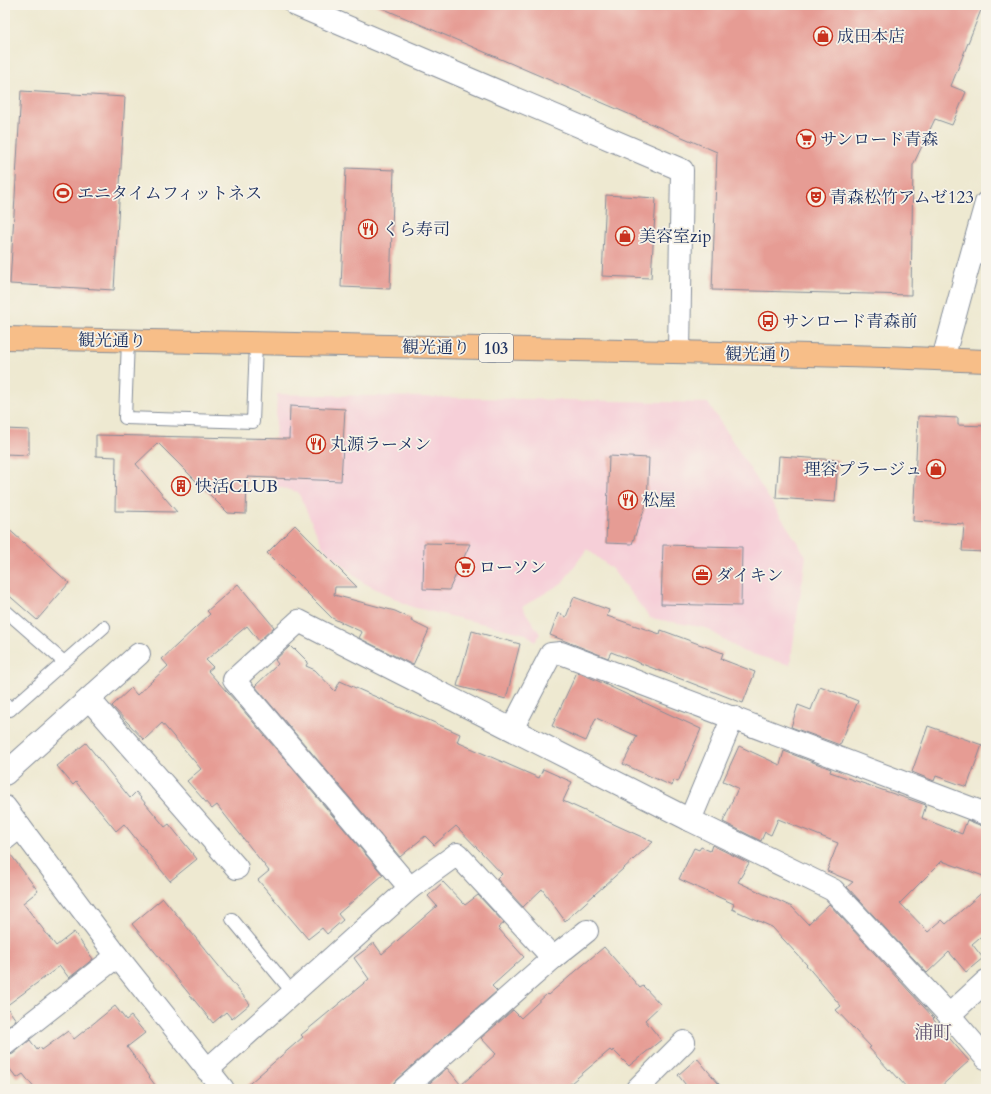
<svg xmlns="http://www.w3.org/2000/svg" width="991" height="1094" font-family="Cardo,'Noto Serif JP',serif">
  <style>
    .built { fill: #f6cfd8 }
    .building { fill: #e69c94 }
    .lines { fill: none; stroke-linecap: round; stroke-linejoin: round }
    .service-casing { stroke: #848c98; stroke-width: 14 }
    .minor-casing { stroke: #848c98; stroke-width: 24 }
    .tertiary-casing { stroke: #848c98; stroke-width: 24 }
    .trunk-casing { stroke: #848c98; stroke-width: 24 }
    .service { stroke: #fff; stroke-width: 12 }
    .minor { stroke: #fff; stroke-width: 22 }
    .tertiary { stroke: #fff; stroke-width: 22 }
    .trunk { stroke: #f7be88; stroke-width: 22 }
    .labels { text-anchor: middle; stroke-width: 3.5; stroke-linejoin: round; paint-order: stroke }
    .shield { fill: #f7f3e8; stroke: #5d6a87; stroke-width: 1 }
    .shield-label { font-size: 16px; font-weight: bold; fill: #1b2f5e }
    .poi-label { font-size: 17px; fill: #1b2f5e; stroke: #f7f3e8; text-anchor: start }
    .street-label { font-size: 17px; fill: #1b2f5e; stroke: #f7f3e8 }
    .quarter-label { font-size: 19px; fill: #625571; stroke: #f7f3e8 }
  </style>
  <rect width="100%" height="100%" fill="#f7f3e8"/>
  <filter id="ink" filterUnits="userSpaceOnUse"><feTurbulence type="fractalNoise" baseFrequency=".025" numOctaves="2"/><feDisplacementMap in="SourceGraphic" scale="8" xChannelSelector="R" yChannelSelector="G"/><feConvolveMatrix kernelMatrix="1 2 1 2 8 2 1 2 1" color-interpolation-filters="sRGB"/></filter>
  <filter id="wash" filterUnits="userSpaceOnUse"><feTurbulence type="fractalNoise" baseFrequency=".012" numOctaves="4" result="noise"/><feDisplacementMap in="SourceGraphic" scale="16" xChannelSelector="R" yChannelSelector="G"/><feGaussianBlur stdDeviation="0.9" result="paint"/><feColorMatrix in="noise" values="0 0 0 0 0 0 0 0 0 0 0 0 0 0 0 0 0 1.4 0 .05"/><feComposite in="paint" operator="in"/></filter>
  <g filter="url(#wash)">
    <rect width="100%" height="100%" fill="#eee9d1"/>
    <polygon class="built" points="277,394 708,403 806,556 790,665 742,651 706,628 650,618 612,569 587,549 562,583 522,607 540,634 535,642 526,634 412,607 362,582 323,547 298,492 273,486"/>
    <g id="blocks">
      <g class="building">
        <polygon points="375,5 983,5 951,86 966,92 952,125 935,119 913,165 911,295 712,290 717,152"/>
        <polygon points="21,91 125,97 114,290 10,284"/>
        <polygon points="346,168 394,170 390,289 341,287"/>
        <polygon points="606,195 656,198 651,278 602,276"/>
        <polygon points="290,406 345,409 341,481 247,477 246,514 228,513 158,443 136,464 177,512 115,511 116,457 96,456 96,435 289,439"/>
        <polygon points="918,416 958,418 958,425 986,426 986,552 962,551 964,524 913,521"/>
        <polygon points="5,429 29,430 29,455 5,454"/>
        <polygon points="609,456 649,458 647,502 632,544 606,543"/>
        <polygon points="779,456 838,460 835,502 776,498"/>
        <polygon points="295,525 357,587 335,587 334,595 395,611 412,619 411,621 429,630 413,665 359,638 362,632 332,618 267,553"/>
        <polygon points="5,526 69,583 37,620 5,592"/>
        <polygon points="424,543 470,544 449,590 423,589"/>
        <polygon points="663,545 742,547 741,606 661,604"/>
        <polygon points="238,584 274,627 259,641 247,626 206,660 213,667 208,671 237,703 383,875 338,914 343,920 327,934 322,928 308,939 258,880 269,871 217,805 212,809 187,781 201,769 162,723 144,740 112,706 131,688 137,695 168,666 162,659 210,614 207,611"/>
        <polygon points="574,597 609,610 607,616 660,634 661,630 723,653 721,659 755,672 743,703 611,652 608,658 550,635 558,613 566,617"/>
        <polygon points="472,631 520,644 506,699 457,686"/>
        <polygon points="290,646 294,650 295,649 308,662 306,666 315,670 335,691 340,681 460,734 457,742 539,778 543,769 572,782 563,801 653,842 565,921 542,889 523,907 497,879 502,874 456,826 434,845 425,836 400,857 255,686 278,664 275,660"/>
        <polygon points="577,672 598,681 701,729 678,782 674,780 672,786 623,764 637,736 596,718 586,741 552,726"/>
        <polygon points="820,686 858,701 840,745 791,727 798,705 811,710"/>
        <polygon points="928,726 982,745 967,787 936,776 934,781 912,772"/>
        <polygon points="86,743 130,798 136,792 165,827 169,824 197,859 170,881 124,824 116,831 76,782 73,785 57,766"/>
        <polygon points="739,746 780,765 784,751 831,769 830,772 926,805 922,818 962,834 967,820 982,826 986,826 986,877 942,861 900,903 928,932 942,920 946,924 986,889 986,932 972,944 983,958 966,972 949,952 927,973 847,887 853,882 827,871 838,843 778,819 771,835 765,832 761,841 723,822 738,788 723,781"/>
        <polygon points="712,845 749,863 738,882 792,907 808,924 829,904 934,1018 933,1019 969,1061 938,1089 908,1089 890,1069 889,1070 869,1048 871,1047 836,1010 841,1006 806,965 807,965 772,927 732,909 734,904 679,879 694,848 699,850 701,847 710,851"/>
        <polygon points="5,851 8,851 38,891 23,903 56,946 74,932 93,959 69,978 60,966 6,1006 16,1020 5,1028"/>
        <polygon points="443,882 465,905 478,895 504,923 498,928 524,957 492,986 497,991 396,1080 392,1085 392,1089 243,1089 303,1037 301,1035 369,979 354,958 374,943 382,954 437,906 428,896"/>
        <polygon points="163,898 250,1004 232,1019 226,1012 213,1023 132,924"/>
        <polygon points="604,947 640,988 643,986 661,1005 645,1020 661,1040 629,1066 613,1050 612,1052 610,1050 564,1089 423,1089 447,1068 461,1085 496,1054 481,1038 513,1010 521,1018 547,994 548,995"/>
        <polygon points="115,1006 126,1020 131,1016 145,1033 127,1047 158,1089 35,1089 23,1074 17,1078 5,1063 5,1056 13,1054 30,1040 37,1050 40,1047 42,1050 68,1031 74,1039"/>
        <polygon points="697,1058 723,1089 689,1089 678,1075"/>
      </g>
    </g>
  </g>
  <g filter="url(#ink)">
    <use href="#blocks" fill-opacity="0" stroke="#848c98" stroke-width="1"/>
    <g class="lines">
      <g class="service-casing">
        <g id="service">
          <polyline points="128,340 125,418 253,422 256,343"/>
          <polyline points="5,613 7,612 64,662"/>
          <polyline points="5,703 10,710 104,627"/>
          <polyline points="232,919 293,993"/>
        </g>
      </g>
      <g class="minor-casing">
        <g id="minor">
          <polyline points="296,5 682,170 679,352"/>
          <polyline points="89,699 237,868"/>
          <polyline points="512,729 551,654 561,653 986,814"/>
          <polyline points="5,774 139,654"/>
          <polyline points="5,807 117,956 223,1089"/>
          <polyline points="690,820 833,890 949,1015 986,1058"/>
          <polyline points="5,839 20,827"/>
          <polyline points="410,888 457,854 553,958"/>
          <polyline points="949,1015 986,981"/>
          <polyline points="5,1044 117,956"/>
          <polyline points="207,1070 410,888 234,680 299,621 690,820 733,717"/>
          <polyline points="404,1089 553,958 587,931"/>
          <polyline points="637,1089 684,1042"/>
        </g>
      </g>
      <g class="tertiary-casing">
        <polyline id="tertiary" points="943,359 965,278 986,203"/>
      </g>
      <g class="trunk-casing">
        <polyline id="trunk" points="5,338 771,354 884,357 986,361"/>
      </g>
      <use href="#service" class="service"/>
      <use href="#minor" class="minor"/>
      <use href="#tertiary" class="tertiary"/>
      <use href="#trunk" class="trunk"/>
    </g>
  </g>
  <defs>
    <g id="shop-ring" transform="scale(1)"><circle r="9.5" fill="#f7f3e8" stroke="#c8321e" stroke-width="1.5"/><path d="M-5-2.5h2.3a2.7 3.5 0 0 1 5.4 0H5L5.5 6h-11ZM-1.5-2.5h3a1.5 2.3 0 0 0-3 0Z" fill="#c8321e"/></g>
    <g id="supermarket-ring" transform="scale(1)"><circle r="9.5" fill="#f7f3e8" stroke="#c8321e" stroke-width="1.5"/><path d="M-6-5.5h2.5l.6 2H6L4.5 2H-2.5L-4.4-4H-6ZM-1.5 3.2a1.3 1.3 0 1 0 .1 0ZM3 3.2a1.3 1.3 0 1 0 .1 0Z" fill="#c8321e"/></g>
    <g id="stadium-ring" transform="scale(1)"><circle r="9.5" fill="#f7f3e8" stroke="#c8321e" stroke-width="1.5"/><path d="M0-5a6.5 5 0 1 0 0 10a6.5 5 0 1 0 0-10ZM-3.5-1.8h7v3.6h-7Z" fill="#c8321e"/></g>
    <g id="theatre-ring" transform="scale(1)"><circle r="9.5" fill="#f7f3e8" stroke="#c8321e" stroke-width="1.5"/><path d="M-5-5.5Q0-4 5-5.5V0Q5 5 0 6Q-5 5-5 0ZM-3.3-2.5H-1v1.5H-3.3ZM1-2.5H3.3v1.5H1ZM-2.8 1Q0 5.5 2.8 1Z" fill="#c8321e"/></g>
    <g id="restaurant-ring" transform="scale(1)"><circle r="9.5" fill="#f7f3e8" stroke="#c8321e" stroke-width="1.5"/><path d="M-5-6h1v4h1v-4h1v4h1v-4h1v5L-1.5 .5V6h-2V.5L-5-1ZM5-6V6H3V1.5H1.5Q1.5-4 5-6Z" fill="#c8321e"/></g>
    <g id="bus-ring" transform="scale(1)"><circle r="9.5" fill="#f7f3e8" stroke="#c8321e" stroke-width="1.5"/><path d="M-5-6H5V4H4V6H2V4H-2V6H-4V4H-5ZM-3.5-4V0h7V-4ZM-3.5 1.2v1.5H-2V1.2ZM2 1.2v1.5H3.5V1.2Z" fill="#c8321e"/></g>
    <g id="building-ring" transform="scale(1)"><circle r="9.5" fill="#f7f3e8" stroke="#c8321e" stroke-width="1.5"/><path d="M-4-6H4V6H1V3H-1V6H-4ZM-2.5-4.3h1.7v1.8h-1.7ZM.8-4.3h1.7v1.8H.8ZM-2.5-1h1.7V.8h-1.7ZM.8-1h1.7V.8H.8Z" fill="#c8321e"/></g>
    <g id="office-ring" transform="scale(1)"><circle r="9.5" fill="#f7f3e8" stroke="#c8321e" stroke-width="1.5"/><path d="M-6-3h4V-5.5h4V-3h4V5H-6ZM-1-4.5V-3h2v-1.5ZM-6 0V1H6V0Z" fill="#c8321e"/></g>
  </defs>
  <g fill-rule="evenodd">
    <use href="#shop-ring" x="823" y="36"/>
    <use href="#supermarket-ring" x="806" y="139"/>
    <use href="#stadium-ring" x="63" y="193"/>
    <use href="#theatre-ring" x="816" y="197"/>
    <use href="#restaurant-ring" x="368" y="229"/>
    <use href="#shop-ring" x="625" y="236"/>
    <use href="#bus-ring" x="768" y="321"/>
    <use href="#restaurant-ring" x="316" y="444"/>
    <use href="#shop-ring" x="936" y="469"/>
    <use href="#building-ring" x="181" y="486"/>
    <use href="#restaurant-ring" x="628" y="500"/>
    <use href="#supermarket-ring" x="465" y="567"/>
    <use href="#office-ring" x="702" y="575"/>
  </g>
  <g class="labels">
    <rect class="shield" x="479" y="334" width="34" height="28" rx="3"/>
    <g class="shield-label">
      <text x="496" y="354">103</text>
    </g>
    <g class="poi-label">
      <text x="837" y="42">成田本店</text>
      <text x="820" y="145">サンロード青森</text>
      <text x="77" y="199">エニタイムフィットネス</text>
      <text x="830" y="203">青森松竹アムゼ123</text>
      <text x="382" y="235">くら寿司</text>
      <text x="639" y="242">美容室zip</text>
      <text x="782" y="327">サンロード青森前</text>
      <text x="330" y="450">丸源ラーメン</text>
      <text x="922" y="475" text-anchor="end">理容プラージュ</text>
      <text x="195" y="492">快活CLUB</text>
      <text x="642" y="506">松屋</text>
      <text x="479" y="573">ローソン</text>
      <text x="716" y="581">ダイキン</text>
    </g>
    <g class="street-label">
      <text transform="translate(112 340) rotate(1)" y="6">観光通り</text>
      <text transform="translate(436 347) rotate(1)" y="6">観光通り</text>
      <text transform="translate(759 354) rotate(1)" y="6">観光通り</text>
    </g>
    <g class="quarter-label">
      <text x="933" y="1039">浦町</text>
    </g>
  </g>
  <rect width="991" height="1094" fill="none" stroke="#f7f3e8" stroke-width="20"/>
</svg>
